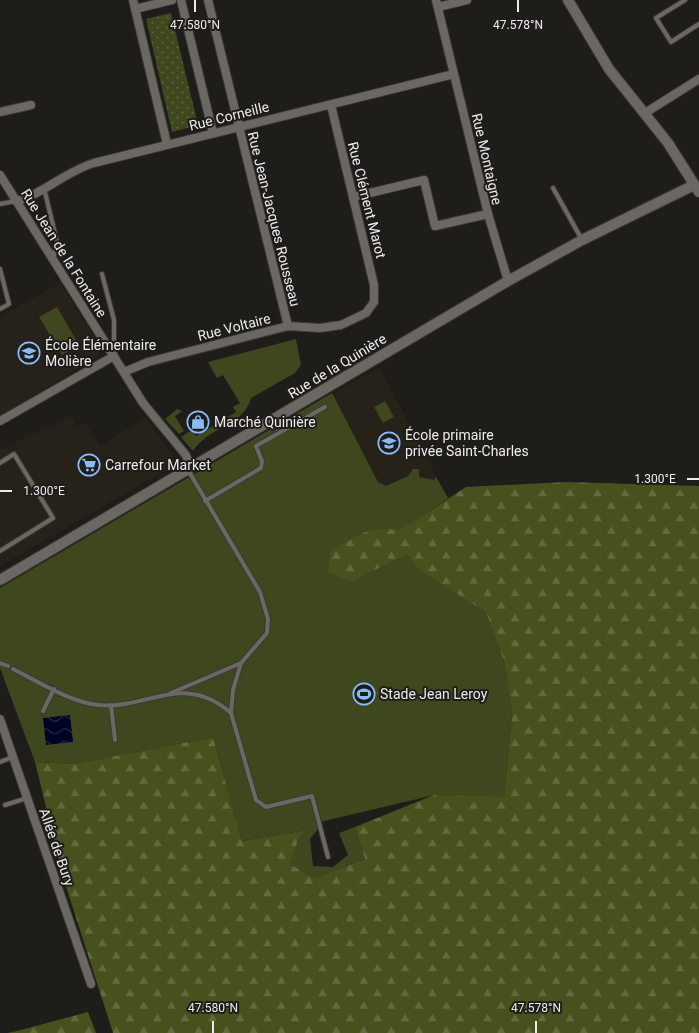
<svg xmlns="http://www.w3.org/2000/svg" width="699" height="1033" font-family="Roboto,sans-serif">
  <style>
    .built { fill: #272219 }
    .green { fill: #3f471f }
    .forest { fill: url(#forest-firs) }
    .park { fill: url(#park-dots) }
    .water { fill: url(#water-waves) }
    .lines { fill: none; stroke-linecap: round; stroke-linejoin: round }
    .lane-casing { stroke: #3b3937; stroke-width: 6 }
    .street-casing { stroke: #3b3937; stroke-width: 10 }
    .secondary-casing { stroke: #3b3937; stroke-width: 12 }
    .lane { stroke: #6b6864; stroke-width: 4 }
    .street { stroke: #6b6864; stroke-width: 8 }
    .secondary { stroke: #6b6864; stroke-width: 10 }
    .ticks { fill: none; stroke: #edebe9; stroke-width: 2 }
    .labels { text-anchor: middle; stroke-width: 4; stroke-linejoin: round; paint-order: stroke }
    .street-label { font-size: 14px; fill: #edebe9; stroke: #1f1d1a }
    .poi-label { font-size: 14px; fill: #edebe9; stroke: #1f1d1a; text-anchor: start }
    .ticks-label { font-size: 12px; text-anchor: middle; fill: #edebe9; stroke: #1f1d1a; stroke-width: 4; stroke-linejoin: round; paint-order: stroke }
  </style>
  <defs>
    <pattern id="forest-firs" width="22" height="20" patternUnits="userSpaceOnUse" patternTransform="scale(1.25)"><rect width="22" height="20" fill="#47511d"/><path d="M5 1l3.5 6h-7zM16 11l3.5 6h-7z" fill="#626a3e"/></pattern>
    <pattern id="park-dots" width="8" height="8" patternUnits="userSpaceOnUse" patternTransform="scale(1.25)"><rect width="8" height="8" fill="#3f471f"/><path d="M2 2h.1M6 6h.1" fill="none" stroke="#5b6240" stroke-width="1.8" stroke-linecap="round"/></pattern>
    <pattern id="water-waves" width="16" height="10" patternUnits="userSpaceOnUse" patternTransform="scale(1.25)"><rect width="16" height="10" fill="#000224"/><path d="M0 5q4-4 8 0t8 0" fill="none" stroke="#262744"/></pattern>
  </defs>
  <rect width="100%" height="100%" fill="#1f1d1a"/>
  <g class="built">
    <polygon points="60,283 101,348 99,356 0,415 0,317"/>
    <polygon points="379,367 448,498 400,525 332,395"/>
    <polygon points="71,416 77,427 85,422 100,446 145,418 178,463 0,566 0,450"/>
  </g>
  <g class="green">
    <polygon points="57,307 79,345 62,355 39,317"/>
    <path d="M296,339L301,365L295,373L251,398C244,426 209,426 193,451L181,437L192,430L196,436L236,412L233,407L240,403L223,375L217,378L208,362Z"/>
    <polygon points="332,393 378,482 386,486 408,476 413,469 419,469 419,477 434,480 436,477 448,498 402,530 486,612 488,616 504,661 512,715 504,798 434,795 316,823 318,829 310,839 313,866 333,867 348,855 339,833 355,827 365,859 314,878 289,864 298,840 305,830 242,841 213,737 74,764 35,762 0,668 0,588"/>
    <polygon points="385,401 394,417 383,423 374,407"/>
    <polygon points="177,409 182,411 175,416 184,431 179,434 165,419"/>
  </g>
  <g class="forest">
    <polygon points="567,482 699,486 699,1033 113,1033 64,880 35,762 74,764 213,737 242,841 306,830 298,840 290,864 314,878 365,859 355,827 434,795 504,797 512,715 504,661 486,612 420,570 407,554 350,582 328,572 331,550 369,530 402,529 466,487"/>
    <polygon points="88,1012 96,1033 8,1033 17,1031"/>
  </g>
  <polygon class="park" points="171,13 198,125 172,132 146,19"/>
  <polygon class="water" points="70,715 73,742 46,745 43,718"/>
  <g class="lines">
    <g class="lane-casing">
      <g id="lane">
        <polyline points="685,0 656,18 671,42 699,24"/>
        <polyline points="44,188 57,242 53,259"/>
        <polyline points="553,188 581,238"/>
        <polyline points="0,204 16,201"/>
        <polyline points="0,269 9,304 0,309"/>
        <polyline points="102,274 114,320 114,353"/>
        <polyline points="0,463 14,454 53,518 0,551"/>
        <polyline points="205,501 261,468 262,461 256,446 325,407"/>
        <polyline points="0,663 8,666"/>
        <path d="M13,669C37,681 72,703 98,705C147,710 183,671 231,713L256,800L266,807L312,796L328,857"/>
        <polyline points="171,693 241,663 267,633 268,619 260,592 188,470"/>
        <polyline points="111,705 115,740"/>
        <polyline points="43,711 54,689"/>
        <polyline points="231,713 233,690 241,663"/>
        <polyline points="0,762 13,757"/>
        <polyline points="5,805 27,798"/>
      </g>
    </g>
    <g class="street-casing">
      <g id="street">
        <polyline points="133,0 167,144"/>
        <polyline points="181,0 213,133"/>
        <polyline points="208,0 288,326"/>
        <polyline points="436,0 488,214 508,281"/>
        <polyline points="438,7 467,0"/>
        <polyline points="135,9 172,0"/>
        <polyline points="0,112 31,105"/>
        <polyline points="645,113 699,79"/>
        <polyline points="0,175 143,403 185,454 192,467"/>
        <polyline points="353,197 424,180 435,226 488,214"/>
        <path d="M16,201C42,195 66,171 94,163L454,74"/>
        <polyline points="124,372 148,362 288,326 320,328 341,325 366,313 374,302 374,285 331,105"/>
        <polyline points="0,421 114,356"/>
        <polyline points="0,719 91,984"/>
      </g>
    </g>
    <g class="secondary-casing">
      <g id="secondary">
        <polyline points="568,0 609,69 668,143 699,192"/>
        <polyline points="0,580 508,281 582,240 694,185"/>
      </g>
    </g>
    <use href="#lane" class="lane"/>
    <use href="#street" class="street"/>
    <use href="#secondary" class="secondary"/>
  </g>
  <path class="ticks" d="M195,0V12M518,0V12M687,479H699M0,491H12M213,1021V1033M536,1021V1033"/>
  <defs>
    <g id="school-ring" transform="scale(1.125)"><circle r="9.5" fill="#1f1d1a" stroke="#87bbfb" stroke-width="1.5"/><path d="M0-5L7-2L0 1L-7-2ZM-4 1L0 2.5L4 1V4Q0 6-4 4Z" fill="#87bbfb"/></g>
    <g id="shop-ring" transform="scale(1.125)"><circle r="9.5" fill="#1f1d1a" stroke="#87bbfb" stroke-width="1.5"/><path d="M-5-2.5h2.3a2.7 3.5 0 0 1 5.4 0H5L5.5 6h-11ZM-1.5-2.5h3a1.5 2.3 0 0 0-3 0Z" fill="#87bbfb"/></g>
    <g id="supermarket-ring" transform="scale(1.125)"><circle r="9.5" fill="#1f1d1a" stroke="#87bbfb" stroke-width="1.5"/><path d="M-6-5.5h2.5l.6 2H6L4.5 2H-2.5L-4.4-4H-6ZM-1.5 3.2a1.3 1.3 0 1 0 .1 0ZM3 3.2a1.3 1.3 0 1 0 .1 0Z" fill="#87bbfb"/></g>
    <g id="stadium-ring" transform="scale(1.125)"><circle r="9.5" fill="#1f1d1a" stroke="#87bbfb" stroke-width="1.5"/><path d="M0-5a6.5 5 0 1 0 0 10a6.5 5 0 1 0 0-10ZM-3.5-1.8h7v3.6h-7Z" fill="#87bbfb"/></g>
  </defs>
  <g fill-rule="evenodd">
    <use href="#school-ring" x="29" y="353"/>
    <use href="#shop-ring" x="198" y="422"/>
    <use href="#school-ring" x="389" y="443"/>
    <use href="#supermarket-ring" x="89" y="465"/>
    <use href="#stadium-ring" x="364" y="694"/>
  </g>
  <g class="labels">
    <g class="street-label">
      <text transform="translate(229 116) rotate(-14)" y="5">Rue Corneille</text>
      <text transform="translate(487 159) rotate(77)" y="5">Rue Montaigne</text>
      <text transform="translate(367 200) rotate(76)" y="5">Rue Clément Marot</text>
      <text transform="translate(274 219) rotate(76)" y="5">Rue Jean-Jacques Rousseau</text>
      <text transform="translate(64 253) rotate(58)" y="5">Rue Jean de la Fontaine</text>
      <text transform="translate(234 327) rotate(-14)" y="5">Rue Voltaire</text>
      <text transform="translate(337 366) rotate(-31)" y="5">Rue de la Quinière</text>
      <text transform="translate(57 847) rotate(71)" y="5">Allée de Bury</text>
    </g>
    <g class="poi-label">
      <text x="45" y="350">École Élémentaire<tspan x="45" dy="16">Molière</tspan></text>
      <text x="214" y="427">Marché Quinière</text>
      <text x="405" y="440">École primaire<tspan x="405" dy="16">privée Saint-Charles</tspan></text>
      <text x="105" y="470">Carrefour Market</text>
      <text x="380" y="699">Stade Jean Leroy</text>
    </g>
  </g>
  <g class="ticks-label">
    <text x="195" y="29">47.580°N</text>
    <text x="518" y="29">47.578°N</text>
    <text x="655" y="483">1.300°E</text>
    <text x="44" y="495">1.300°E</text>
    <text x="213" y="1012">47.580°N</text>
    <text x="536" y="1012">47.578°N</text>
  </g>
</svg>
